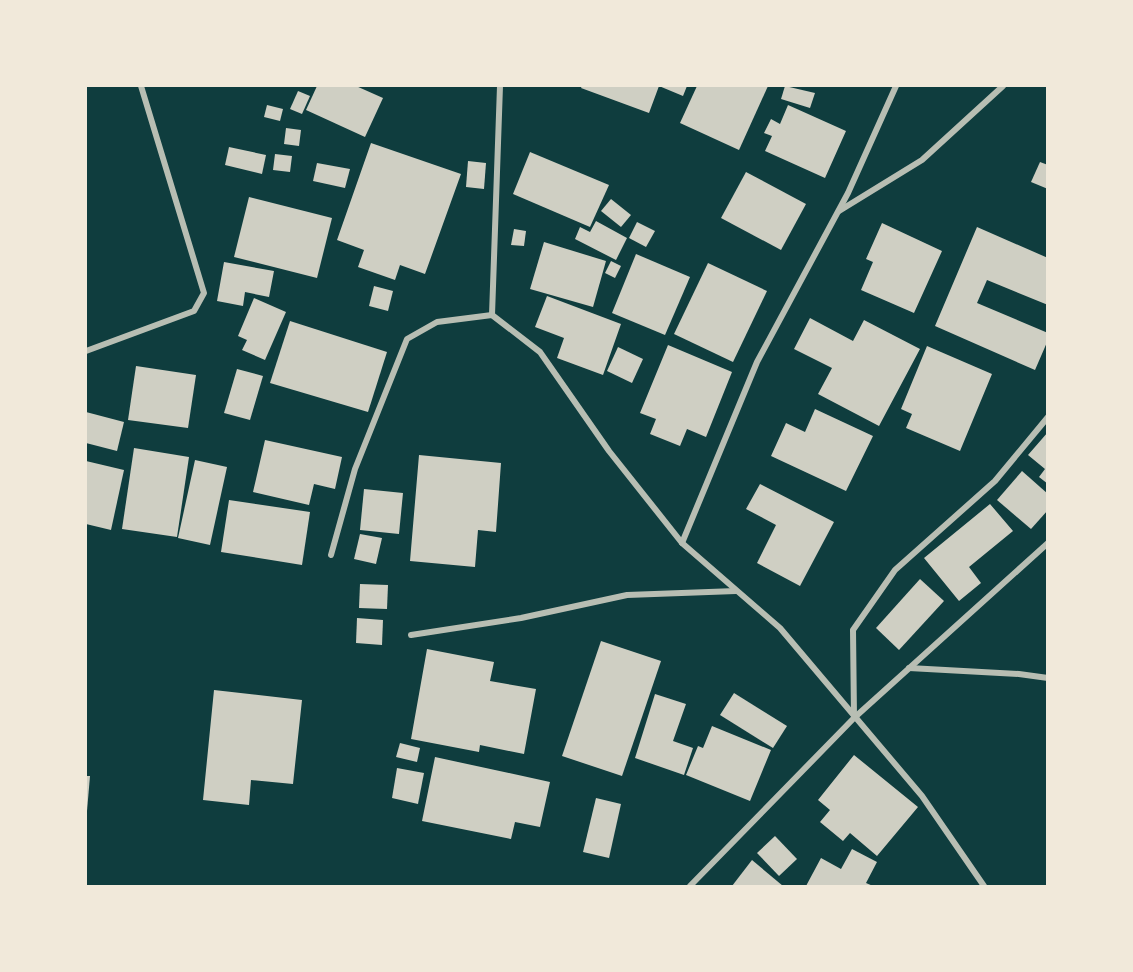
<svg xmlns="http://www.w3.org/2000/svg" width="1133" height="972" font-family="Jost,sans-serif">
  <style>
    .building { fill: #cfcfc3 }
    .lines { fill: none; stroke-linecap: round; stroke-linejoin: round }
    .minor { stroke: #b8beb3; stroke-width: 6 }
  </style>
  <rect width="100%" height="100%" fill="#0f3d3e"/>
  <g class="building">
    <polygon points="317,86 356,86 383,98 365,137 306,110"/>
    <polygon points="582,86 687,86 683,96 659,86 649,113 581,88"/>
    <polygon points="697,86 768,86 739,150 680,123"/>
    <polygon points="785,86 815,93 810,108 781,99"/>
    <polygon points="298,91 310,96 302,114 290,109"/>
    <polygon points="267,105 283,109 280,121 264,117"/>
    <polygon points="788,105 846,131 825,178 765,151 772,136 764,133 771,119 780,124"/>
    <polygon points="286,128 301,130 299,146 284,144"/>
    <polygon points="371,143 461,174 425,274 400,265 395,280 358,267 364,250 337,240"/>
    <polygon points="229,147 266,155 262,174 225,165"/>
    <polygon points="530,152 609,185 590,227 513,194"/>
    <polygon points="275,154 292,156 290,172 273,170"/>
    <polygon points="468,161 486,163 484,189 466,187"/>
    <polygon points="1040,162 1048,165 1048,189 1031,182"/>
    <polygon points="317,163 350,169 345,188 313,181"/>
    <polygon points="746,172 806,204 781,250 721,218"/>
    <polygon points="249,197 332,218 317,278 234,257"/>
    <polygon points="611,199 631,215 621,227 601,211"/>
    <polygon points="596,221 627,238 616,260 575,239 580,227 590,232"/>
    <polygon points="637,222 655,231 646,247 629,238"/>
    <polygon points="882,223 942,251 914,313 861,290 873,262 866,259"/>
    <polygon points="977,227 1048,258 1048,305 987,280 977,303 1048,333 1048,340 1035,370 935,326"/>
    <polygon points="514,229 526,231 524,246 511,245"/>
    <polygon points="544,242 606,261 593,307 530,289"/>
    <polygon points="636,254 690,277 665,335 612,313"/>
    <polygon points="611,261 621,266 615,278 605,273"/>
    <polygon points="224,262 274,271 269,297 245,292 243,306 217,301"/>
    <polygon points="708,263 767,291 733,362 674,334"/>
    <polygon points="374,286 393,291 388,311 369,306"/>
    <polygon points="547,296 621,324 603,375 557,358 564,338 535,327"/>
    <polygon points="254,298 286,312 265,360 242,350 247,340 238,336"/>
    <polygon points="810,318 853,341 864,320 920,349 879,426 818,394 832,368 794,349"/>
    <polygon points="290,321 387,352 368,412 270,383"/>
    <polygon points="668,345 732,372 706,437 687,429 680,446 650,434 656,419 640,413"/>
    <polygon points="927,346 992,374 960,451 906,428 912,414 901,409"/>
    <polygon points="618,347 643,359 632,383 607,371"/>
    <polygon points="136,366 196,375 188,428 128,420"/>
    <polygon points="237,369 263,376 250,420 224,413"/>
    <polygon points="815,409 873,436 846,491 771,456 786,423 805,432"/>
    <polygon points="86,412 124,422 117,451 86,443"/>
    <polygon points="1048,432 1048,484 1039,477 1045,469 1028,455"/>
    <polygon points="265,440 342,457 335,489 314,484 309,505 253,492"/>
    <polygon points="134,448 189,457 177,537 122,529"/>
    <polygon points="419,455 501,463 496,532 478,530 475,567 410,561"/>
    <polygon points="195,460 227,467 210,545 178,538"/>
    <polygon points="86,461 124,470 111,530 86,524"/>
    <polygon points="1022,471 1048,494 1048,510 1031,529 997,500"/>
    <polygon points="760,484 834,522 800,586 757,563 776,525 746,509"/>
    <polygon points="364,489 403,493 399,534 360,530"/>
    <polygon points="229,500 310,512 302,565 221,552"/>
    <polygon points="990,504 1013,531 969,567 981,583 959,601 924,558"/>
    <polygon points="360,534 382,538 376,564 354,559"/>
    <polygon points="920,579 944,601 899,650 876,628"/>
    <polygon points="360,584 388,585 387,609 359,608"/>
    <polygon points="357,618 383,620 382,645 356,643"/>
    <polygon points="601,641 661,661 622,776 562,756"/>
    <polygon points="427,649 494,662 490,681 536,689 524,754 480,745 479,752 411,739"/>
    <polygon points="214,690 302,700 293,784 251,780 249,805 203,800"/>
    <polygon points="734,693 787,726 773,748 720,715"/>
    <polygon points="655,694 686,704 673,741 693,748 684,775 635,758"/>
    <polygon points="712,726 771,750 750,801 686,775 698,746 703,748"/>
    <polygon points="400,743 420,748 417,762 396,757"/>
    <polygon points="854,755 918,807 877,856 850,833 843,841 820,822 830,810 818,800"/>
    <polygon points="435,757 550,782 540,827 515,822 511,839 422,821"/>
    <polygon points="397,768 424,773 418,804 392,798"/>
    <polygon points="86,776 90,776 87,811 86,811"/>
    <polygon points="596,798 621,804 609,858 583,852"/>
    <polygon points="775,836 797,859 779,876 757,853"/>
    <polygon points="852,849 877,862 866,883 873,886 806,886 821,858 841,869"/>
    <polygon points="752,860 783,886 732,886"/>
  </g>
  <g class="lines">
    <g class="minor">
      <polyline points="500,86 492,315 540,352 609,451 682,543 780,628 922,796 984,886"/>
      <polyline points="839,211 922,160 1003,86"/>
      <polyline points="86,351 194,311 204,293 141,86"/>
      <polyline points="682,543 757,362 848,193 896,86"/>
      <polyline points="331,555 355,469 407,339 437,322 492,315"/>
      <polyline points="411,635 521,618 627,595 736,591"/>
      <polyline points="909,668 1019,674 1048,678"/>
      <polyline points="854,717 853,630 895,570 995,481 1048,417"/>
      <polyline points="690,886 854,718 1048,543"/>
    </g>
  </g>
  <rect width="1133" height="972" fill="none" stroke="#f1e9da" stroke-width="174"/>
</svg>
